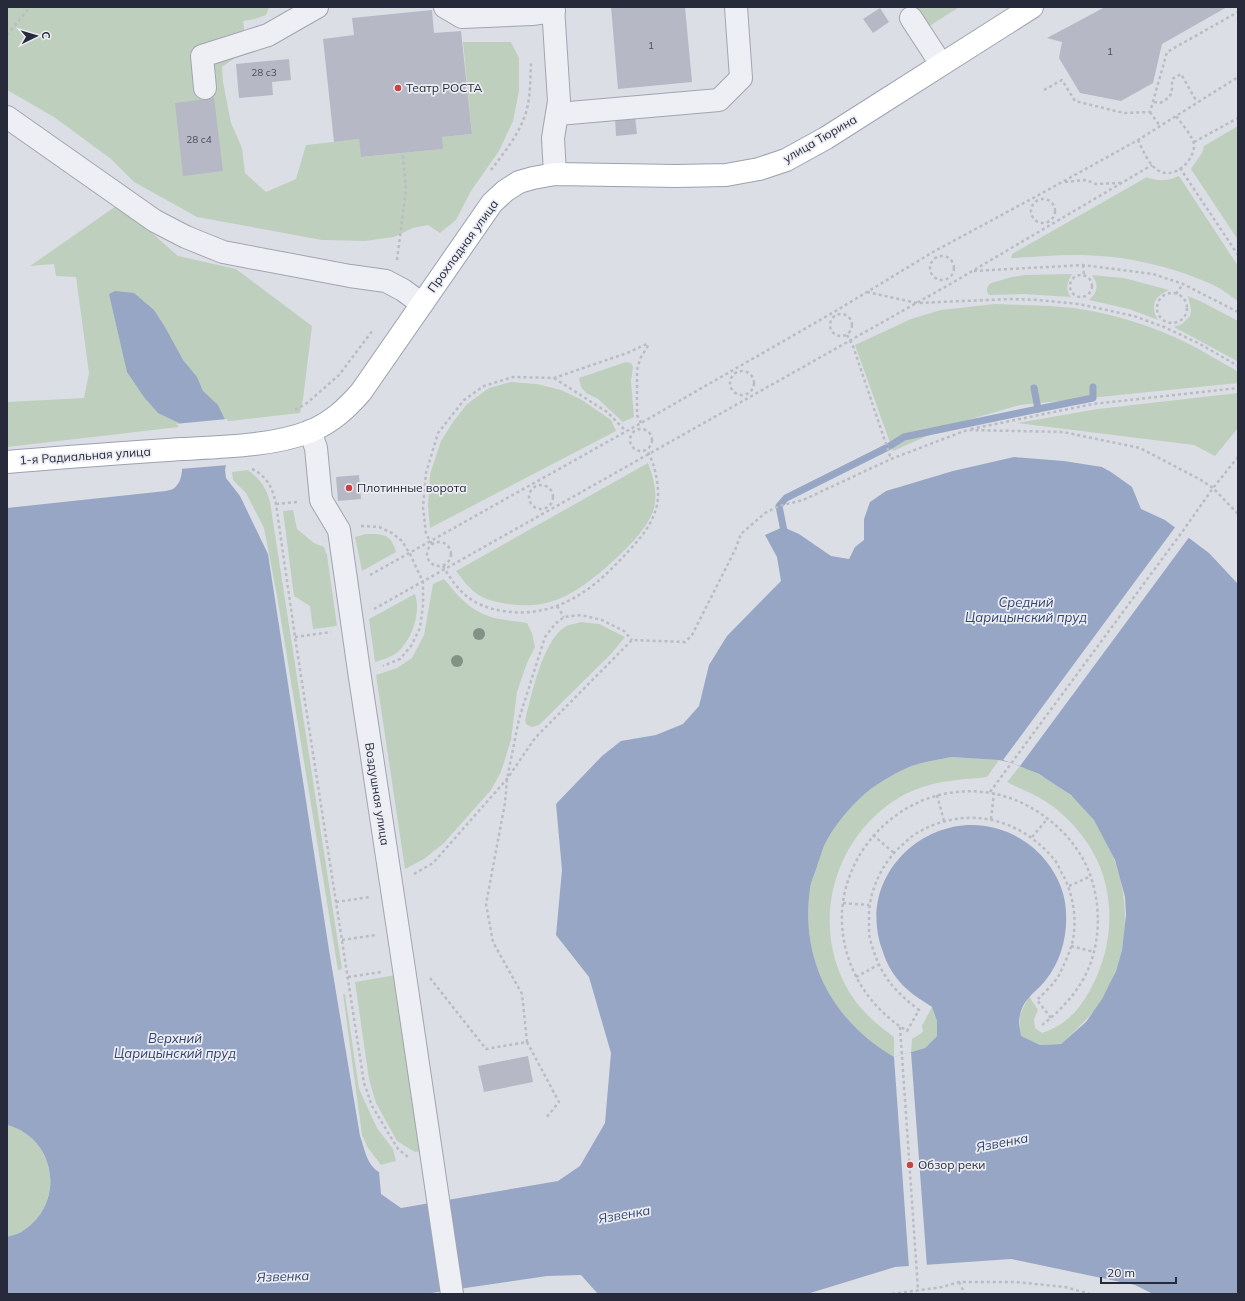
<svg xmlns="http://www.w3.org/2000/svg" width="1245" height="1301" font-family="Mulish,sans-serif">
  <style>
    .green { fill: #bfcfbd }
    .water { fill: #97a6c5; fill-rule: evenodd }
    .pier { fill: #dcdee5 }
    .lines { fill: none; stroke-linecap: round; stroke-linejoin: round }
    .stream { stroke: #97a6c5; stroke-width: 7 }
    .building { fill: #b6b9c5 }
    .minor-casing { stroke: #a2a4af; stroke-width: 24 }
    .major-casing { stroke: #9ca1b1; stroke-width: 24 }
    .path { stroke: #babcc4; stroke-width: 2.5; stroke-dasharray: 3 3; stroke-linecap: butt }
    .minor { stroke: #eeeff4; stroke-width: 22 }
    .major { stroke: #fff; stroke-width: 22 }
    .tree { fill: #809384 }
    .poi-dot { fill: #c84443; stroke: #ebedf3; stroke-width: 1.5 }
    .labels { text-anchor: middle; stroke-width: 3.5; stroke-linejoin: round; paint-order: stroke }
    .number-label { font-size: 10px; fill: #4a4e5e }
    .poi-label { font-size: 12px; fill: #262a3b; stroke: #ebedf3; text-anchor: start }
    .street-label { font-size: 12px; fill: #262a3b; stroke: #ebedf3 }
    .water-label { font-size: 13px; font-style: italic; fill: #32436d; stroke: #ebedf3 }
  </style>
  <rect width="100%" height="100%" fill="#dcdee5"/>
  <g class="green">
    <polygon points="7,7 269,7 266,15 255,19 243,21 246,42 239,55 222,67 223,82 231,123 242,148 245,173 266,192 296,179 306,145 359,139 362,157 442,149 442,137 472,134 463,42 511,42 519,58 519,91 513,121 499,151 471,191 456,220 440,233 428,225 413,228 394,237 365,241 322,240 197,217 134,182 111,159 54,117 7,90"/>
    <polygon points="916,7 959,7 928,27"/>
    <polygon points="1238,126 1238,240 1191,169 1202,153 1204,146"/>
    <path d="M1179,176L1238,266V301C1229,295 1219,287 1209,283C1168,265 1121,255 1075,255C1054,255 1033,257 1011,258L1012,254L1147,177C1159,182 1167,181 1179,176Z"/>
    <polygon points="119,204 178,256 236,269 312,326 303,399 300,413 7,447 7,402 84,398 89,373 76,277 56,276 54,264 30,266"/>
    <path d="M1072,274C1067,282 1065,290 1071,297L1023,294L990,295L988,294C986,289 987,286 991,283L1012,277L1025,275Z"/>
    <path d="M1092,275L1124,278L1169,290C1154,297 1150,305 1158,320L1129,309L1089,300C1098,292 1099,285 1092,275Z"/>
    <polygon points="1188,296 1204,303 1238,321 1237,361 1174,327 1182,324 1190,316 1191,310"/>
    <path d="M995,304C1021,305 1048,305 1074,308C1111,313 1153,326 1187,343C1202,350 1217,360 1232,368L1238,372V383L1020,405L954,424L893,451L855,345L911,319L941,310Z"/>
    <polygon points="626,362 631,363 633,367 631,381 634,417 623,422 598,399 586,393 581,387 579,378"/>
    <polygon points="511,382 537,384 561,390 582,400 611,420 616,431 430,528 428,505 430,474 441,441 453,422 467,404 489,388"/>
    <polygon points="1238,393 1238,428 1215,456 1194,445 1017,423 1098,409"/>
    <path d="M648,463C654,479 659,497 652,514C645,530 627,549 613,561C581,590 553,611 508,604C480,600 472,593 456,571Z"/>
    <path d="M248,470C261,480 266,487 270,502L342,969L338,970L277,596L264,528L246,493L233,480L232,472Z"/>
    <polygon points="293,510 297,529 314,543 324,547 327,555 337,626 313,629 310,606 294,596 283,511"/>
    <path d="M366,534C384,534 391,534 396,552L362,571L355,537Z"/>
    <path d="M444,579C454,591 466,606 481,613C494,620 512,620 527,623L532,633L535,647L527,663L517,692L511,740L501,772L491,790L444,843L424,859L405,869L376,675L397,668L412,658L424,635L433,584Z"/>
    <path d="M415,594C421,612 413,636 400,650C393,657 384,659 375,662L369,619Z"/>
    <path d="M580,622L599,624L625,637L611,654L539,725L532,727L527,725L525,721C531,696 543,640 565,627C569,624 576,624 580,622Z"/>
    <path d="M951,757L999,760L987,777C977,779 968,778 957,780C938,782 917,787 900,797C829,839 807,935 856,1002C867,1016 880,1027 894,1037V1057C833,1021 800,961 810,889C811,881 816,872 818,863C820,858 822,851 824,846C834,825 856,799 875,786C884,779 899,771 909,767C922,762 937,760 951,757Z"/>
    <path d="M1020,766C1045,775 1080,798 1095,821C1130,876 1137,942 1102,999C1091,1017 1076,1030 1061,1044L1040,1045L1020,1036V1015L1029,996L1038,1010L1034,1019L1035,1028L1042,1033C1065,1025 1078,1012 1090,990C1116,944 1117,885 1086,841C1074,824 1058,808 1040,798C1029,792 1018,788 1007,782Z"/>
    <polygon points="396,975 423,1151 415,1152 397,1141 376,1103 369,1079 355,982"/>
    <polygon points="343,994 345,994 359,1089 377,1128 393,1149 396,1161 381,1165 368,1148 362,1135"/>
    <polygon points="932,1007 937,1021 937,1036 925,1048 911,1052 912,1039 923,1032 922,1026"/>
    <path d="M7,1125C56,1138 66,1202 24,1230C20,1234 12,1235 7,1237Z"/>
  </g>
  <path class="water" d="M115,291L134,293L154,310L165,327L183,360L197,377L203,391L218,405L229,428L231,439L225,470L226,478L240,496L268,554L329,950L360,1136C365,1149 366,1164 379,1172L381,1194L401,1208L558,1181L580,1166L605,1123L611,1053L589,977L556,935L562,870L556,804L602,756L621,741L656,735L683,724L699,706L709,665L727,636L781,581L777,557L765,535L783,527L799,534L831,556L849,559L855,547L864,540V519L870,502L886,491L953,471L1014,457L1064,461L1102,467L1111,472L1132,487L1141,509L1165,520L1209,553L1238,584V1294H1153L1135,1285L1011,1259L895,1267L807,1294H598L581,1275L547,1276L424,1294H7V1237C12,1235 20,1234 24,1230C66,1202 56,1138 7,1125V508L166,491C170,490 175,489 177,485C187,475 180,437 179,423L158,413L144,397L127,372L109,294ZM951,757L999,760L1012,763L1039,774L1071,795L1094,820L1115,860L1125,897L1126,915L1122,950L1116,971L1102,999L1086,1022L1061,1044L1040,1045L1021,1036C1020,1029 1018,1021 1020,1015C1024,998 1035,993 1045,981C1063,959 1069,930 1065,902C1061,877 1044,854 1024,841C948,791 850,867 883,952C886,962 892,973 899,981C908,992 920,999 932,1007L937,1021V1036L925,1048L894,1057C833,1021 800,961 810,889C811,880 816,872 818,863C820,858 822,851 824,846C834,825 856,799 875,786C885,779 898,772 909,767C922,762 937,760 951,757Z"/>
  <g class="pier">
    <polygon points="227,419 231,427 233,439 228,465 180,469 178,425 175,424"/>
    <polygon points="1176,526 1190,536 1020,766 1003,760"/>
    <polygon points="911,1052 927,1267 909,1268 894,1057"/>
  </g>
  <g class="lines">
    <g class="stream">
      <polyline points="1038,409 1093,398 1093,387"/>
      <polyline points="785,536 779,506 786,498 888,447 904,437 1038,409 1034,388"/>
    </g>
  </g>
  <g class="building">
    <polygon points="611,7 685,7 692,82 618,89"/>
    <polygon points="1105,7 1227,7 1162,44 1153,83 1121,101 1080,93 1059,58 1062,42 1047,38"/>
    <polygon points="880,8 889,22 873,33 863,19"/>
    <polygon points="432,10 434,33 461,31 472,134 442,137 443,149 361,157 359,139 334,142 323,39 354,35 352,18"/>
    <polygon points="289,59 291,80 272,82 273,95 239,98 236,64"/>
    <polygon points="214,98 223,171 183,176 175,103"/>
    <polygon points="635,117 637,134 616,136 615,118"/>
    <polygon points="359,475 361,499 338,501 336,477"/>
    <polygon points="528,1056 533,1082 484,1092 478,1066"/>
  </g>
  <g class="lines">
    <g class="minor-casing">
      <g id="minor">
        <polyline points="445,7 462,17 532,14 554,11"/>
        <polyline points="553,7 559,101 553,138 555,174"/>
        <polyline points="911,18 941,64"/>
        <polyline points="205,88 202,56 268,35 317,7"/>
        <polyline points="558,114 719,100 741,78 736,7"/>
        <polyline points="7,117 155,221 186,237 223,252 350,276 386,281 403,290 422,304"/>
        <polyline points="310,431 316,448 321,500 339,530 359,671 404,969 452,1294"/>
      </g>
    </g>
    <g class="major-casing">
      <path id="major" d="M7,462C65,457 124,453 182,449C223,447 274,446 311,431C332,422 346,409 361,392L492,203L505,191L519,182L533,178L555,174L676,176L726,175L759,169L786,160L826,138L1032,7"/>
    </g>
    <g class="path">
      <polyline points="7,35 30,7"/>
      <polyline points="1044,90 1062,80 1075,101 1124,113 1150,112 1167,52 1238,12"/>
      <path d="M1154,102L1160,103C1173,96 1172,94 1172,79L1181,74L1197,102"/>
      <polyline points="1150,112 1160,126"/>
      <path d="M1138,140C1143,150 1149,167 1161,172C1177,178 1195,159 1194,144C1193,137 1180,121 1175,115"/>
      <polyline points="1194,142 1238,118"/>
      <polyline points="1180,168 1238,255"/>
      <path d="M491,170C503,154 517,137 524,118C531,101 530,81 531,63"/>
      <polyline points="1065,182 1086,180 1096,184 1121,183"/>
      <circle cx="1043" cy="211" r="12"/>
      <circle cx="942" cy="268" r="12"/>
      <polyline points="397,260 406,190 403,155"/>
      <polyline points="1083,265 1084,275"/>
      <polyline points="974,271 1083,265 1153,274 1183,284 1238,312"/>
      <circle cx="1081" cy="286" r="11"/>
      <polyline points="867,292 917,303 1012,299 1038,300 1079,304 1134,316 1164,327 1200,344 1238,366"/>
      <circle cx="1172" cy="308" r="15"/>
      <polyline points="1176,294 1183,284"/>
      <circle cx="841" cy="325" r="11"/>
      <polyline points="847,335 853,346 891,459"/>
      <circle cx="742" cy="383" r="12"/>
      <polyline points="554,378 607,412 626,431"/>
      <polyline points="295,410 307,403 339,375 373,330"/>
      <polyline points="641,423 637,415 637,370 640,359 649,344"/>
      <circle cx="641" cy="440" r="11"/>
      <polyline points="971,429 1093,404 1238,388"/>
      <path d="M252,469C267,476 273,489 276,504L295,637L364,1083L372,1106L398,1149L408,1157"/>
      <circle cx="541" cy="497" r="12"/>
      <polyline points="276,504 297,502"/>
      <polyline points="361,526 379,527 392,533 402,541 410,554 423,582 423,605 420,628 411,646 400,659 383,666"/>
      <circle cx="439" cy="554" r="12"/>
      <polyline points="432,544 426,534 423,507 426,473 438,433 464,400 484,386 513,377 554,378 627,353 649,343"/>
      <path d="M443,566C458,592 472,606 503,611C552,619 590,593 622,558C635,544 649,530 655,512C662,494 656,466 647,450"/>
      <polyline points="370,575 634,427 834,312 933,252 1035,197 1138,140 1238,77"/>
      <polyline points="557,606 564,617"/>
      <polyline points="374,609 952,283 1152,165"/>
      <polyline points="295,637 331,632"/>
      <polyline points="990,792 1185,528 1213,488 1238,457"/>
      <polyline points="937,795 944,821"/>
      <polyline points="991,819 994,793"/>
      <polyline points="873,835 894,853"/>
      <polyline points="1032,837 1048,818"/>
      <polyline points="414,874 433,863 507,779 535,738 632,640 685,642 692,635 735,550 741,534 765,513 779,506 803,500 891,459 967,430 1063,432 1140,448 1201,480 1213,488 1238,514"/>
      <polyline points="1069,886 1091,876"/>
      <polyline points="336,902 370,897"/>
      <polyline points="843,903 869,905"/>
      <polyline points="342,940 376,935"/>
      <polyline points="1071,946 1094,952"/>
      <polyline points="348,977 381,972"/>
      <polyline points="856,977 878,965"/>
      <polyline points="430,978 486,1049 527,1042 522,994 493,942 486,904 505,803 507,779 519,719 545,637 555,624 564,617 581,615 602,620 624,631 632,640"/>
      <path d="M1042,1025C1059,1012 1073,997 1084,978C1104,941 1102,889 1080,854C1069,836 1053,821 1035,810C1009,794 980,788 949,793C924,797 901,809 882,827C859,849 844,879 842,912C840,961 865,1005 907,1031L919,1010C897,993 883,979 874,952C872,946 870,940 869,934C869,927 869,920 869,913C870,889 883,862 901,846C906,842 911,836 917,833C965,805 1018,817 1053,858C1058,863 1060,871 1064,877C1074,897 1078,925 1071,947C1068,956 1063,967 1059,975C1054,984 1044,993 1037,1000L1051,1018"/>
      <polyline points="900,1027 918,1289"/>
      <polyline points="527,1042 559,1102 546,1118"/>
      <polyline points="959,1282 965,1294"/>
      <polyline points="892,1294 942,1287 959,1282 1016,1282 1065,1287 1090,1294"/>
    </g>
    <use href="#minor" class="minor"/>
    <use href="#major" class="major"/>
  </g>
  <g class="tree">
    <circle cx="479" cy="634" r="6"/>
    <circle cx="457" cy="661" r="6"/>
  </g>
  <g class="poi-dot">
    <circle cx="398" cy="88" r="4"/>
    <circle cx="349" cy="488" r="4"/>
    <circle cx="910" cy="1165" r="4"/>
  </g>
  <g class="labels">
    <g class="number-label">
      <text x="651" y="49">1</text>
      <text x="1110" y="55">1</text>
      <text x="264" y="76">28 с3</text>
      <text x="199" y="143">28 с4</text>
    </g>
    <g class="poi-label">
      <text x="406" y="92">Театр РОСТА</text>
      <text x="357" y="492">Плотинные ворота</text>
      <text x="918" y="1169">Обзор реки</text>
    </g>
    <g class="street-label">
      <text transform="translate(820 139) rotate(-30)" y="4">улица Тюрина</text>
      <text transform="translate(463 246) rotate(-54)" y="4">Прохладная улица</text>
      <text transform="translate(85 456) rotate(-4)" y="4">1-я Радиальная улица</text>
      <text transform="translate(377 794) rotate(81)" y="4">Воздушная улица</text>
    </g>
    <g class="water-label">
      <text x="1026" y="607">Средний<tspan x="1026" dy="15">Царицынский пруд</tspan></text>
      <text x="175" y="1043">Верхний<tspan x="175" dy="15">Царицынский пруд</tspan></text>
      <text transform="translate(1002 1142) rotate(-11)" y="5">Язвенка</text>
      <text transform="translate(624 1214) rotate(-10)" y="5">Язвенка</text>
      <text transform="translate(283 1276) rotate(-2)" y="5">Язвенка</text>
    </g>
  </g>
  <rect width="1245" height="1301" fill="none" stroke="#262a3b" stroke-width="16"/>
  <g transform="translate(36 36) rotate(85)" stroke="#ebedf3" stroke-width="3" paint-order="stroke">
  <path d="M0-3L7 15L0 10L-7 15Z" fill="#262a3b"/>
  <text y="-6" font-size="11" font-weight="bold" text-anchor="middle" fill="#262a3b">С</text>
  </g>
  <path d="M1101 1277v6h75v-6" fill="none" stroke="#262a3b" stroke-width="2"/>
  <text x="1107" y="1277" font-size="12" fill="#262a3b" stroke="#ebedf3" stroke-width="3" paint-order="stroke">20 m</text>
</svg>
